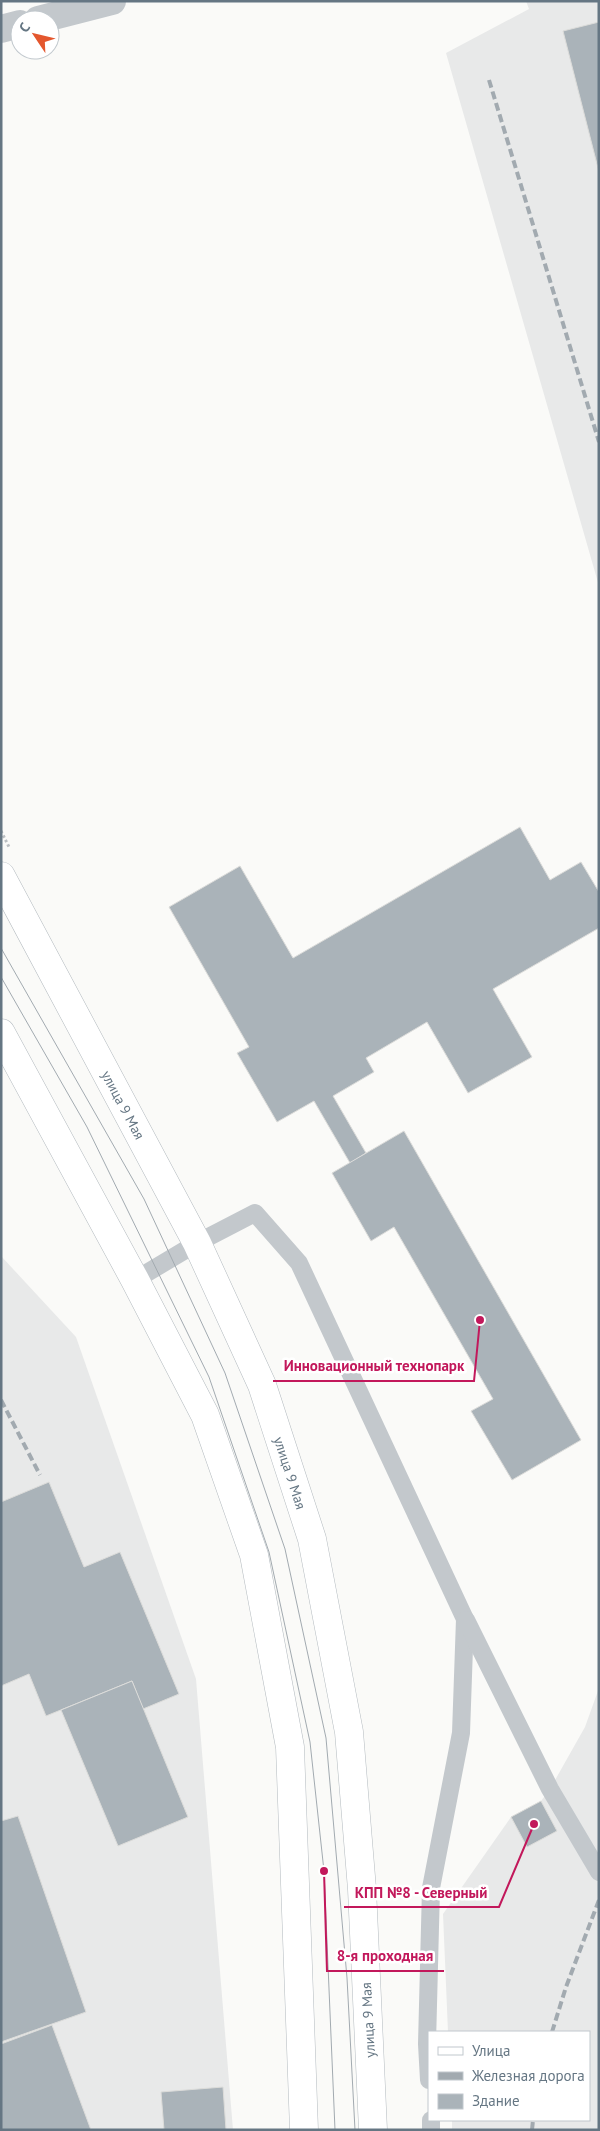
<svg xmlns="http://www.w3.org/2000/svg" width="600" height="2131" font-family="'PT Sans',sans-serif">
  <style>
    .built { fill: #e8e9e9 }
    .building { fill: #aab3b9; stroke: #dcdcda }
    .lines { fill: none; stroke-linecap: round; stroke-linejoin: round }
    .secondary-casing { stroke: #b3babf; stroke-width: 29 }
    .path { stroke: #bbbfc2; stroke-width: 3; stroke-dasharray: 2.5 2.5; stroke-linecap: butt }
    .lane { stroke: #c3c8cc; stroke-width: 18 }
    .street { stroke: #c3c8cc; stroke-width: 28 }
    .secondary { stroke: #fff; stroke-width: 28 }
    .tram { stroke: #a2aab0; stroke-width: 1 }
    .rail { stroke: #a2aab0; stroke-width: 4; stroke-dasharray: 8 4; stroke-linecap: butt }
    .labels { text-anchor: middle; stroke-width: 5; stroke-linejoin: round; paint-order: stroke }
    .street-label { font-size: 14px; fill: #657683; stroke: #fff }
    .leader { fill: none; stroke: #c2185b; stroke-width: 2 }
    .callout-dot { fill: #c2185b; stroke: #fff; stroke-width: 2 }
    .callout-label { font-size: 15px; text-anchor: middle; font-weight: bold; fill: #c2185b; stroke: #fff; stroke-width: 5; stroke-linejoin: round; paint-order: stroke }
  </style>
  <rect width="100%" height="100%" fill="#fafaf8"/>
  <g class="built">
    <polygon points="526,1 599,1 599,586 446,53 529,9"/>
    <polygon points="1,1256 76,1337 196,1679 233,2130 1,2130"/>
    <polygon points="599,1688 599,2130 452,2130 452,2120 589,2120 589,2032 448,2032 443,1914 511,1817 541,1801 550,1789 585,1727"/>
  </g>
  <g class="building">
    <polygon points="599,22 599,172 563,31"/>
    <polygon points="520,827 550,880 581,862 599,892 599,928 493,989 532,1057 468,1093 427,1022 366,1058 374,1072 333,1096 366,1153 350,1163 314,1101 277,1122 237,1053 249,1047 169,907 240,866 293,958"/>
    <polygon points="404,1131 581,1440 512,1480 471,1411 493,1399 394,1227 371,1241 332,1173"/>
    <polygon points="49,1482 84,1567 120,1552 179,1694 143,1709 132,1681 46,1716 29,1674 1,1686 1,1502"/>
    <polygon points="132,1681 188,1817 118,1846 61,1710"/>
    <polygon points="541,1801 557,1831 527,1847 511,1817"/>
    <polygon points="18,1816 86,2012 1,2042 1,1821"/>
    <polygon points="52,2025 91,2130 1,2130 1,2044"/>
    <polygon points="223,2087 226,2130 164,2130 161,2092"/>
  </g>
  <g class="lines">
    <g class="secondary-casing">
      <g id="secondary">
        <polyline points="1,876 197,1243 262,1385 312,1539 349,1732 362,1889 373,2130"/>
        <polyline points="1,1033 135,1280 205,1415 254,1555 290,1747 304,2130"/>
      </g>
    </g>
    <polyline class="path" points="1,831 9,847"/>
    <g class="lane">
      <polyline points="135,1280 197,1243 255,1213 299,1263 465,1619 461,1733 431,1888 427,2044 429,2080"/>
      <polyline points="466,1620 550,1789 599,1872"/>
      <polyline points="431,2120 431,2130"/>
    </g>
    <g class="street">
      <polyline points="38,20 112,1"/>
      <polyline points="1,29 20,24"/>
    </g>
    <use href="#secondary" class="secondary"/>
    <g class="tram">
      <polyline points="1,948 144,1199 225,1373 285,1549 326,1738 347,1978 355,2130"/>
      <polyline points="1,977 87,1127 209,1377 269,1552 310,1742 324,1871 335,2130"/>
    </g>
    <g class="rail">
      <polyline points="489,80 599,442"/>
      <polyline points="1,1400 40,1475"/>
      <polyline points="552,2032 566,1987 599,1900"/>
      <polyline points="532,2130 533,2120"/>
    </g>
  </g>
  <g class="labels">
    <g class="street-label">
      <text transform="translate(123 1105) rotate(62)" y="5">улица 9 Мая</text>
      <text transform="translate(290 1473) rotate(72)" y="5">улица 9 Мая</text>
      <text transform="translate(368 2020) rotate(-93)" y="5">улица 9 Мая</text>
    </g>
  </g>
  <path class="leader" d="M480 1320L474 1381H273M534 1824L499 1907H344M324 1871L327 1971H444"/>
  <g class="callout-dot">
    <circle cx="480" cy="1320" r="5"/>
    <circle cx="534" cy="1824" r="5"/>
    <circle cx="324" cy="1871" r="5"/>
  </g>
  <g class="callout-label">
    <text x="374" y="1371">Инновационный технопарк</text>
    <text x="421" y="1898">КПП №8 - Северный</text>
    <text x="385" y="1961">8-я проходная</text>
  </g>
  <rect width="600" height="2131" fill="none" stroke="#657683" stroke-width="5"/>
  <rect x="428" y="2031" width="162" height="90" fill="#ffffff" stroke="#c1c8cd"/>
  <rect x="438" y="2047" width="25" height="8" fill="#ffffff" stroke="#c1c8cd"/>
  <text x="472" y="2056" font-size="15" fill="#657683">Улица</text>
  <rect x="438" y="2072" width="25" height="8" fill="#a2aab0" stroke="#c1c8cd"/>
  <text x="472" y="2081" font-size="15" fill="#657683">Железная дорога</text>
  <rect x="438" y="2094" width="25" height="15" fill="#aab3b9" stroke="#c1c8cd"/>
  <text x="472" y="2106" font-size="15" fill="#657683">Здание</text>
  <g transform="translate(35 35) rotate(305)"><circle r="24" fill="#ffffff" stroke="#c1c8cd"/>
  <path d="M0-4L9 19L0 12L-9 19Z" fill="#e4572e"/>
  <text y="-8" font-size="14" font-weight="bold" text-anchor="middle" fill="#657683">С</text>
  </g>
</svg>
